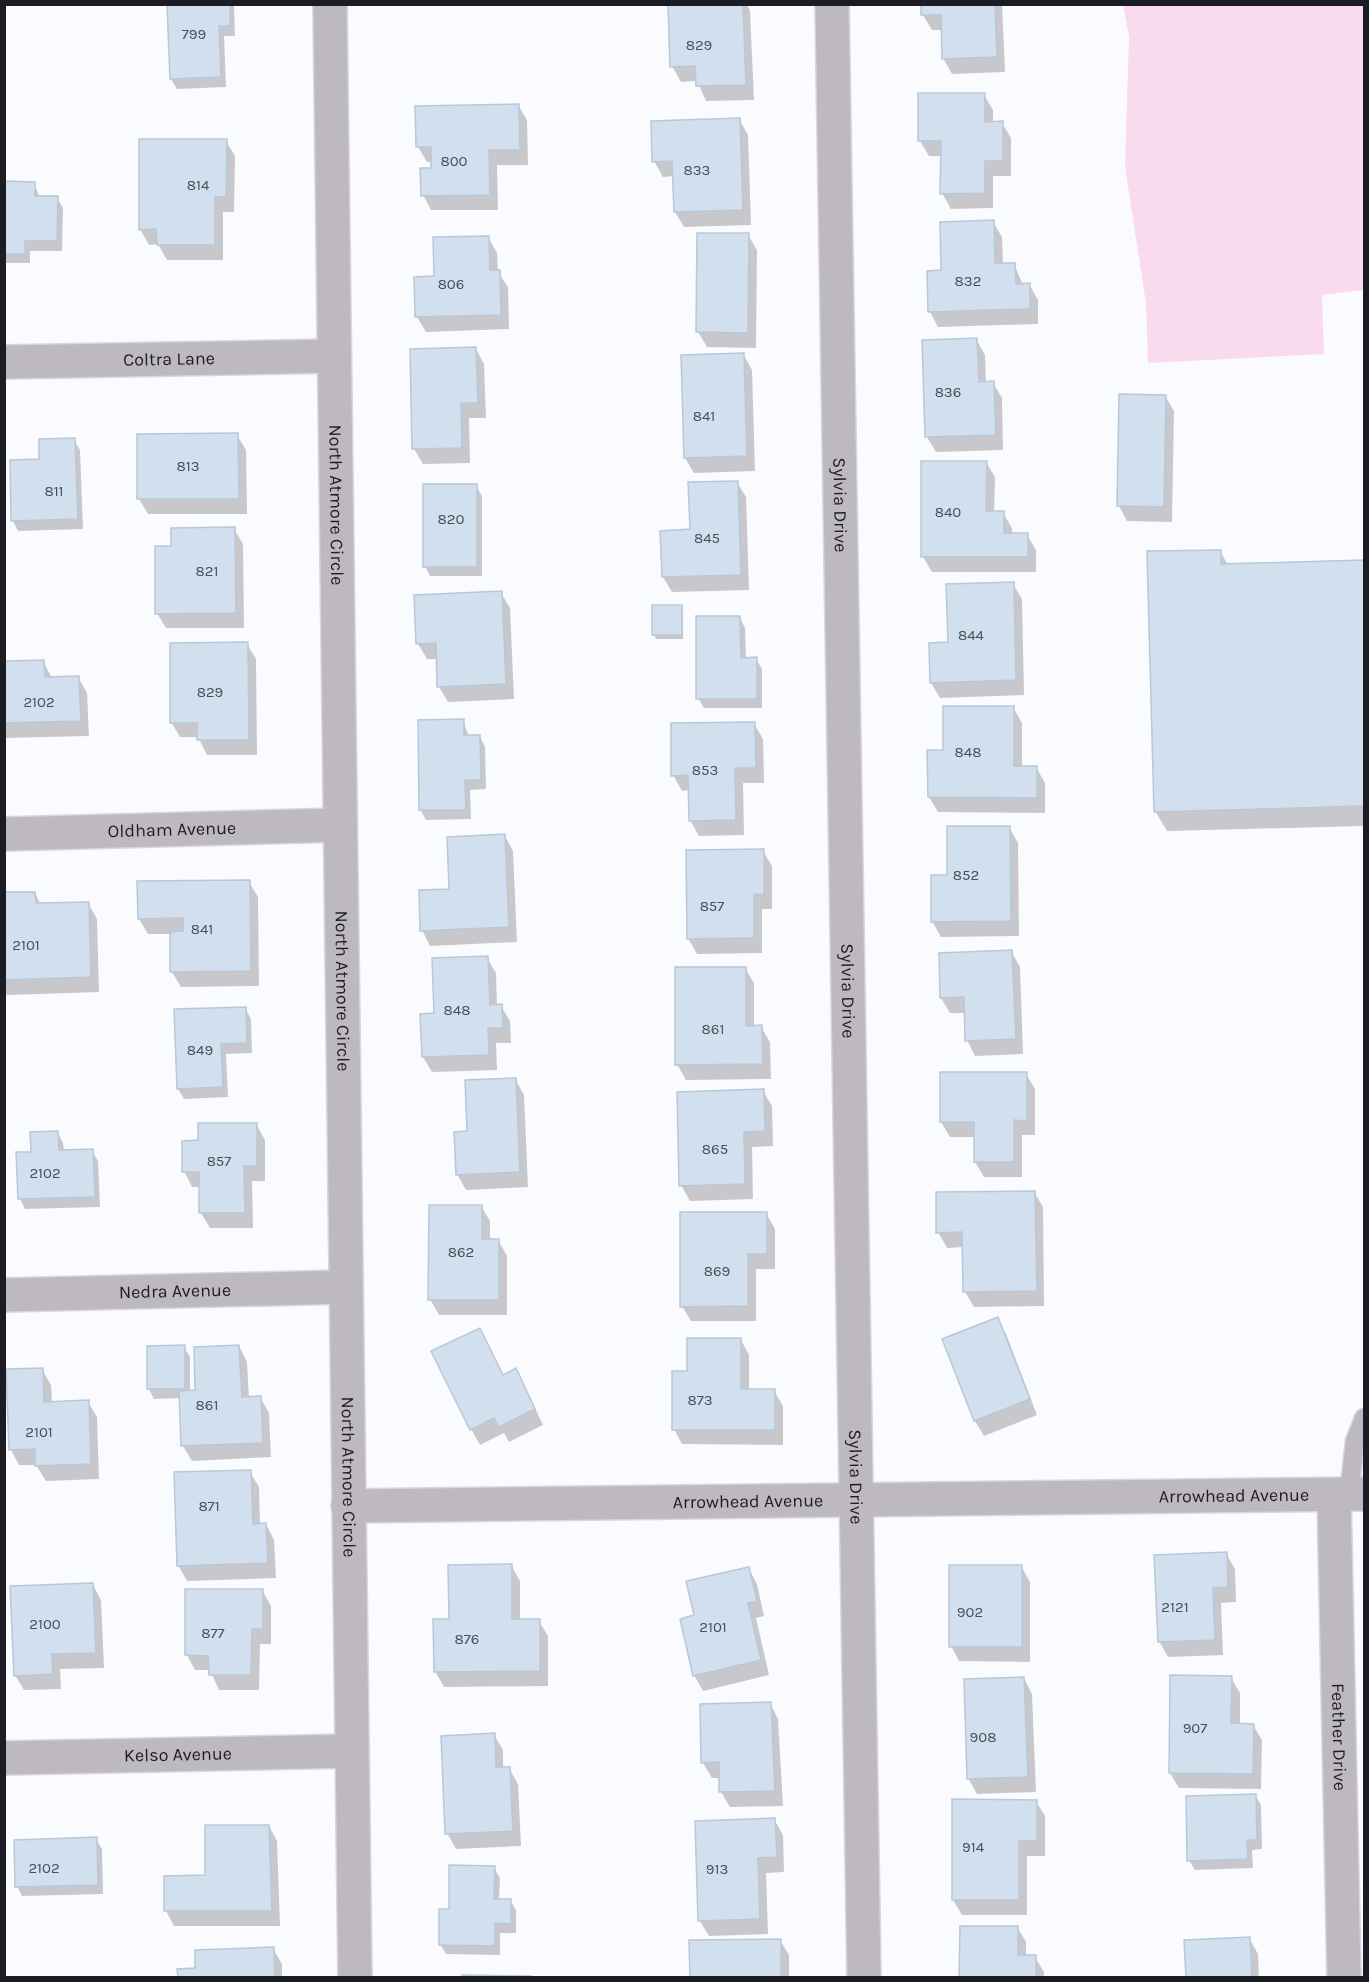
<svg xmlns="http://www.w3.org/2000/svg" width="1369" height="1982" font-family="Karla,sans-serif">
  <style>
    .green { fill: #fadaef }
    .shadow { fill: #0003 }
    .building { fill: #d1dfef; stroke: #b9c7d7; stroke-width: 1.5 }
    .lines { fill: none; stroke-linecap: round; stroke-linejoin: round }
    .lane-casing { stroke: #d6d7dc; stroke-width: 21 }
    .street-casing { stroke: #d6d7dc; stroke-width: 36 }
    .lane { stroke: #beb9c1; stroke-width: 18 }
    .street { stroke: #beb9c1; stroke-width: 33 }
    .labels { text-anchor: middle; stroke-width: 5; stroke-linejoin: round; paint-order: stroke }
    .number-label { font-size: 15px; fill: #494e57 }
    .street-label { font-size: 18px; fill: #1c1d24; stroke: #fff }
  </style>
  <rect width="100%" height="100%" fill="#fafbff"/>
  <polygon class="green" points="1123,5 1364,5 1364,290 1322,295 1324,354 1148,363 1146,303 1125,167 1129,37"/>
  <g class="shadow">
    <polygon points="169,4 234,4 235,36 224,36 226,87 177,89 171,79"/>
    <polygon points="670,4 747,4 750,11 754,100 706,101 697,81 681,82 672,66"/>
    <polygon points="922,4 1002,4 1005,72 952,74 943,58 943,30 932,30 923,15"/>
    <polygon points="920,94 984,95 993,110 993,123 1002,123 1011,138 1011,176 993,176 993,208 951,209 942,193 942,156 929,156 920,141"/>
    <polygon points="518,105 527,120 528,165 497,165 498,210 431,210 423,195 432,162 427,162 418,147"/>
    <polygon points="739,119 748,135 751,225 684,227 675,212 674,176 663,177 654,161"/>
    <polygon points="226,141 235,156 234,212 223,212 223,260 167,260 158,244 149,245 140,229"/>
    <polygon points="4,183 34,183 40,198 57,198 63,208 62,251 30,251 30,263 4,263"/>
    <polygon points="993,222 1002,237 1003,264 1014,264 1023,285 1029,284 1038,300 1038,324 938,327 930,312 943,271"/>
    <polygon points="748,235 757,250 756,348 707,347 698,332"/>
    <polygon points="488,237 497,253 498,272 508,287 509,329 426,332 417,317 436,277"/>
    <polygon points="976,339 985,355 986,383 993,383 1002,398 1003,450 936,452 927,437"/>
    <polygon points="476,349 484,364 486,418 469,418 470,463 423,464 414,449"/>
    <polygon points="743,354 752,370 755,471 694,473 685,458"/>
    <polygon points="1165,396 1174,411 1172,522 1127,521 1119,506"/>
    <polygon points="237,435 246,450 247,514 148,514 139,499"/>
    <polygon points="74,440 80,450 83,529 18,531 13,521 41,461"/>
    <polygon points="986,462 995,477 994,513 1003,513 1012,528 1012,534 1027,535 1036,550 1036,572 932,572 923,557"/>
    <polygon points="737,482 746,497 749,590 672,592 663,577 661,532 691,531"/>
    <polygon points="476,486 482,496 482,576 430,576 425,566"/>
    <polygon points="234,529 243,544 244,628 166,628 157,613 173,547"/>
    <polygon points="1220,551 1228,565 1364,562 1364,826 1167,831 1155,811"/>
    <polygon points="1013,584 1022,599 1024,695 940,698 931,683 949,643"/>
    <polygon points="501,593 510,608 514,699 448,702 439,687 438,659 427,659 418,644"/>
    <polygon points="681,607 683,611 683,639 656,639 654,635"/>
    <polygon points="740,618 745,628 746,659 756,659 762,669 762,708 704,708 698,698"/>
    <polygon points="247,644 256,659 257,755 207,755 198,737 180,737 171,722"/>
    <polygon points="43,661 52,678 78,677 87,693 89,736 4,738 4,663"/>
    <polygon points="1013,707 1022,723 1022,767 1036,767 1045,783 1045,813 938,812 929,797 945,751"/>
    <polygon points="463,721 469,737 480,737 485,747 486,789 470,790 471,819 426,820 420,809"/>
    <polygon points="754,724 763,739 764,783 743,783 744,835 699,836 690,820 690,790 682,791 673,775"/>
    <polygon points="1009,827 1018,843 1019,936 941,937 932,921 949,876"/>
    <polygon points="505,836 513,851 517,942 430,946 422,930 451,890"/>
    <polygon points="763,851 772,866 772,909 762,909 762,953 697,954 688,938"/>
    <polygon points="249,882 258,897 259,986 181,987 172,972 172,934 148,934 139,919"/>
    <polygon points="35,893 41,905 88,903 97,919 99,992 7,995 4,991 4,894"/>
    <polygon points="1011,951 1020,967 1023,1054 975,1056 967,1040 966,1013 950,1013 941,998"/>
    <polygon points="487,958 496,973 497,1006 501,1006 510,1021 511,1043 496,1043 497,1070 432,1072 423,1057 421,1015 436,1015"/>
    <polygon points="745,968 754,983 754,1027 761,1027 770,1042 771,1079 686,1080 677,1064"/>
    <polygon points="245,1008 251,1019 252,1053 226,1054 228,1097 184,1099 178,1089"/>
    <polygon points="1026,1074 1035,1089 1035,1135 1022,1135 1022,1177 984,1177 975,1162 975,1137 950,1137 941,1122"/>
    <polygon points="515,1079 524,1095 528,1187 466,1190 457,1174 469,1133"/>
    <polygon points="763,1091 772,1106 773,1146 752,1147 753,1199 690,1201 681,1185"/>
    <polygon points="256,1124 265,1140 265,1181 252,1181 253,1228 210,1228 201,1213 201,1187 192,1187 184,1171 200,1142"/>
    <polygon points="58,1133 63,1143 64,1151 92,1151 98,1161 100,1207 25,1209 20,1199 32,1153"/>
    <polygon points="1034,1192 1043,1207 1044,1306 974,1307 965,1292 964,1247 947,1248 938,1232"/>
    <polygon points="481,1206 490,1221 490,1240 498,1240 507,1256 507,1315 439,1315 430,1299"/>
    <polygon points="766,1213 775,1229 775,1269 756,1269 756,1321 691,1321 682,1306"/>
    <polygon points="997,1319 1006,1334 1037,1415 984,1436 975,1421 944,1340"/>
    <polygon points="741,1340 749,1355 749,1391 774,1391 783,1406 783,1445 682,1444 674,1429 688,1372"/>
    <polygon points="239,1346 247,1362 249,1398 260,1397 269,1413 271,1457 192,1461 183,1446 181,1398 154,1399 149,1389 184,1347 190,1357 190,1392 197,1391"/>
    <polygon points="42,1369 51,1385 52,1403 88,1402 97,1417 99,1479 46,1481 36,1465 19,1465 11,1450"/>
    <polygon points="503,1376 524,1385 543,1425 509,1442 504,1433 480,1445 471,1429"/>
    <polygon points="250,1472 259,1487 260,1525 266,1524 274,1540 276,1578 187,1581 178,1565"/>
    <polygon points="1226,1553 1235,1569 1236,1602 1221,1603 1223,1655 1168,1657 1159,1641"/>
    <polygon points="511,1565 520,1581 520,1621 539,1621 548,1636 548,1686 444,1687 435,1671 450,1621"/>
    <polygon points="1021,1566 1030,1582 1030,1662 959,1661 951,1646"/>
    <polygon points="749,1569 757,1584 764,1616 756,1618 769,1675 703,1691 694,1675 695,1617"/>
    <polygon points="93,1585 101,1600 104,1668 60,1669 61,1689 24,1690 15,1675"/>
    <polygon points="262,1590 271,1606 271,1644 260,1644 259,1690 219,1690 210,1670 195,1670 187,1655"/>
    <polygon points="1024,1678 1032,1694 1036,1792 977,1794 968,1778"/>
    <polygon points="1231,1678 1240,1693 1240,1725 1253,1725 1262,1740 1261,1789 1179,1788 1170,1773"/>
    <polygon points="770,1703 778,1719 783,1806 730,1807 721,1792 721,1778 712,1778 703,1763"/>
    <polygon points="494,1735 503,1750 503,1768 509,1768 518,1784 521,1846 456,1849 447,1833"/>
    <polygon points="1255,1795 1261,1805 1262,1849 1252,1850 1253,1868 1195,1870 1189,1860"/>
    <polygon points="1036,1801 1045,1816 1045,1856 1027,1856 1027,1915 962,1915 953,1900"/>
    <polygon points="774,1819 783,1835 784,1872 766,1873 768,1934 709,1936 700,1921"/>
    <polygon points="269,1826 277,1841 280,1926 174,1926 166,1911"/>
    <polygon points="96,1839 102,1849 103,1894 22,1896 17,1886"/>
    <polygon points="494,1868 500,1878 499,1900 510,1900 516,1910 516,1933 500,1933 500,1955 446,1954 440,1944 450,1911"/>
    <polygon points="1017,1927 1026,1942 1026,1956 1035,1957 1044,1972 1044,1978 961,1978"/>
    <polygon points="1249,1938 1258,1954 1259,1978 1187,1978"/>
    <polygon points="780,1940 789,1955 789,1978 691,1978"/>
    <polygon points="273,1949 282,1964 282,1978 179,1978 197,1970"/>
  </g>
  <g class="building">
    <polygon points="167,4 230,4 230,26 219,26 221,77 170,79"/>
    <polygon points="668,4 743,4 746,85 696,86 695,66 670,67"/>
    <polygon points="921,4 995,4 997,57 942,59 941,15 921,15"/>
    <polygon points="918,93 985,93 985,122 1003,121 1003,161 985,161 985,193 940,194 941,141 918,141"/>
    <polygon points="519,104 520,150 489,150 490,195 421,196 420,168 431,168 431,147 416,147 415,106"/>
    <polygon points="740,118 743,210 674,212 672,161 652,162 651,121"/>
    <polygon points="139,139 227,139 226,197 215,197 215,245 157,245 156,229 139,230"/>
    <polygon points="4,181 35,182 35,196 58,196 57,241 25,241 25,254 4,254"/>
    <polygon points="994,220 995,263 1015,263 1016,284 1030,283 1030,309 928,312 927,271 941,270 940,222"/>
    <polygon points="697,233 749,233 748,333 696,332"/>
    <polygon points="489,236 490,270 500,270 501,315 415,317 414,277 434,276 433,237"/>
    <polygon points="977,338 979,382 994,381 996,435 925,437 922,340"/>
    <polygon points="476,347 478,403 461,403 462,448 412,449 410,349"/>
    <polygon points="744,353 747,456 684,458 681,355"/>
    <polygon points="1119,394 1166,395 1164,507 1117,506"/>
    <polygon points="238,433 239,499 137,499 137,434"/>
    <polygon points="75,438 78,519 11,521 10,460 39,459 39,439"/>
    <polygon points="921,461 987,461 986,511 1004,511 1004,533 1028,533 1028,557 921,557"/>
    <polygon points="738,481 741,575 662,577 660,531 690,529 688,482"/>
    <rect x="423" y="484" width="54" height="83"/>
    <polygon points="235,527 236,613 155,614 155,546 171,546 171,528"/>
    <polygon points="1221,550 1221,564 1364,560 1364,806 1154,812 1147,551"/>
    <polygon points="1014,582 1016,680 930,683 929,643 948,642 946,584"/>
    <polygon points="502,591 506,684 437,687 436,643 416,644 414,595"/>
    <rect x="652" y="605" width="30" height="30"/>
    <polygon points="696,616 740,616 741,658 757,657 757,699 696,699"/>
    <polygon points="248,642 249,740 197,740 197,723 170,723 170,643"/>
    <polygon points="44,660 45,677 79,676 81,721 4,723 4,661"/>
    <polygon points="943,706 1014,706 1014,766 1037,766 1037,798 928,797 927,750 943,750"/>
    <polygon points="464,719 464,735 480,735 481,780 465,780 466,810 419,810 418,720"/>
    <polygon points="755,722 756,768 735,768 736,820 689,821 688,775 671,776 671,723"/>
    <polygon points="947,826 1010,826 1011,921 931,922 931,875 947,875"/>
    <polygon points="505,834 509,927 420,931 419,890 449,889 447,837"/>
    <polygon points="764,849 764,895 754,894 754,938 687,939 686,850"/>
    <polygon points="250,880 251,971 170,972 170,932 183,931 183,918 138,919 137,881"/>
    <polygon points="4,892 35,892 36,903 89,902 91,977 4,980"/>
    <polygon points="1012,950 1016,1039 965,1041 964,997 940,998 939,953"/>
    <polygon points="488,956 490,1005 502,1004 503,1028 488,1028 489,1055 422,1057 420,1014 434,1013 432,958"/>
    <polygon points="675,967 746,967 746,1026 762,1025 763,1064 675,1065"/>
    <polygon points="246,1007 247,1043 221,1044 223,1087 177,1089 174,1009"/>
    <polygon points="940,1072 1027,1072 1027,1121 1014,1120 1014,1162 974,1162 974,1122 940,1122"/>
    <polygon points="516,1078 520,1172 456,1175 454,1132 467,1131 465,1080"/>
    <polygon points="764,1089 765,1131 744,1132 745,1184 679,1186 677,1092"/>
    <polygon points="198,1123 257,1123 257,1166 244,1166 245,1213 199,1213 199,1172 182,1172 182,1141 198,1140"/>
    <polygon points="58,1131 59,1150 93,1149 95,1197 18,1199 16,1152 31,1152 30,1132"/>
    <polygon points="1035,1191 1037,1291 963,1292 962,1232 936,1233 936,1192"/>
    <polygon points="429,1205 482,1205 482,1239 499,1239 499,1300 428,1300"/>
    <polygon points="680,1212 767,1212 767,1254 748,1254 748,1306 680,1307"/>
    <polygon points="998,1317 1030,1399 974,1421 942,1339"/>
    <polygon points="480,1328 503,1375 516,1368 535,1409 499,1427 494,1418 470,1430 431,1351"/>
    <polygon points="687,1338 741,1338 741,1389 775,1389 775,1430 672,1430 672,1371 687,1371"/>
    <polygon points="185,1345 185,1389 147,1389 147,1346"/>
    <polygon points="239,1345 242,1397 261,1396 263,1443 181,1446 179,1391 195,1390 194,1347"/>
    <polygon points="43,1368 44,1402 89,1400 91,1464 35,1466 35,1449 9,1450 6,1369"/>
    <polygon points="251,1470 253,1524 266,1523 268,1563 177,1566 174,1472"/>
    <polygon points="1227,1552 1228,1587 1213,1588 1215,1640 1158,1642 1154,1555"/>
    <polygon points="512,1564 512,1619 540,1619 540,1671 434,1672 433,1619 449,1619 448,1565"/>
    <rect x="949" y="1565" width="73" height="82"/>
    <polygon points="749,1567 757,1601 748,1603 761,1660 693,1676 680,1619 694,1615 686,1581"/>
    <polygon points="93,1583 96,1653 52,1654 53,1674 14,1676 10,1586"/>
    <polygon points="185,1589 263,1589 263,1629 252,1629 251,1675 209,1675 208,1656 185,1655"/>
    <polygon points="1170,1675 1232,1676 1231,1723 1254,1724 1253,1774 1169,1773"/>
    <polygon points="1024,1677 1028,1777 967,1779 964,1679"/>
    <polygon points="771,1702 775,1791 719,1792 719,1762 701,1763 700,1704"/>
    <polygon points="495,1733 496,1767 510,1767 513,1831 445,1834 441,1736"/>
    <polygon points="1256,1794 1257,1840 1247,1840 1248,1859 1187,1861 1186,1796"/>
    <polygon points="952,1799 1037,1800 1037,1841 1019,1841 1019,1900 952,1900"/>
    <polygon points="775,1818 777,1857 758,1858 760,1919 698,1921 695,1821"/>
    <polygon points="205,1825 269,1825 272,1911 164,1911 164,1876 205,1875"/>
    <polygon points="97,1837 98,1885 15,1887 14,1840"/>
    <polygon points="449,1865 495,1866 494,1899 511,1899 511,1924 495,1923 495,1946 439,1945 439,1909 449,1909"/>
    <polygon points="960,1926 1018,1926 1018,1955 1036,1955 1036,1978 959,1978"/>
    <polygon points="1250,1937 1252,1978 1186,1978 1184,1940"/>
    <polygon points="781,1939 781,1978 690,1978 689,1940"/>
    <polygon points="274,1947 275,1978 178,1978 177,1969 195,1968 195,1950"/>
    <polygon points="462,1975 531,1976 531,1978 462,1978"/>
  </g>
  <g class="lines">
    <g class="lane-casing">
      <polyline id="lane" points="1349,1495 1355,1441 1364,1418"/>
    </g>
    <g class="street-casing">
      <g id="street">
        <path id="s1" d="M330,4L355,1978"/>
        <path id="s2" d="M832,4L864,1978"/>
        <path id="s3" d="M4,362L334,356"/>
        <path id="s4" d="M4,834L340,825"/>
        <path id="s5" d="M4,1295L346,1287"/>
        <path id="s6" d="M1334,1495L1344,1978"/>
        <path id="s7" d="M348,1506L1364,1494"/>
        <path id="s8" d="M4,1758L351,1751"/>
      </g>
    </g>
    <use href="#lane" class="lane"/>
    <use href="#street" class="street"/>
  </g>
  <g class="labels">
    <g class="number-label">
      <text x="194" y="39">799</text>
      <text x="699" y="50">829</text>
      <text x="454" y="166">800</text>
      <text x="697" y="175">833</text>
      <text x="198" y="190">814</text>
      <text x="968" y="286">832</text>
      <text x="451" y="289">806</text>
      <text x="948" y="397">836</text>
      <text x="704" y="421">841</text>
      <text x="188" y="471">813</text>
      <text x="54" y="496">811</text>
      <text x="948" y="517">840</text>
      <text x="451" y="524">820</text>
      <text x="707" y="543">845</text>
      <text x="207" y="576">821</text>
      <text x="971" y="640">844</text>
      <text x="210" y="697">829</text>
      <text x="39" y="707">2102</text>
      <text x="968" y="757">848</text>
      <text x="705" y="775">853</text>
      <text x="966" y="880">852</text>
      <text x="712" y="911">857</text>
      <text x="202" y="934">841</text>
      <text x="26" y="950">2101</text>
      <text x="457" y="1015">848</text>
      <text x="713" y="1034">861</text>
      <text x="200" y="1055">849</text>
      <text x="715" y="1154">865</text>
      <text x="219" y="1166">857</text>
      <text x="45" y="1178">2102</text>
      <text x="461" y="1257">862</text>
      <text x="717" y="1276">869</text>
      <text x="700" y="1405">873</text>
      <text x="207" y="1410">861</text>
      <text x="39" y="1437">2101</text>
      <text x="209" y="1511">871</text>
      <text x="1175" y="1612">2121</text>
      <text x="970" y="1617">902</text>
      <text x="45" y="1629">2100</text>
      <text x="713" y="1632">2101</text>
      <text x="213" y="1638">877</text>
      <text x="467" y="1644">876</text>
      <text x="1195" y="1733">907</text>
      <text x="983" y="1742">908</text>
      <text x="973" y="1852">914</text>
      <text x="44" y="1873">2102</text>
      <text x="717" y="1874">913</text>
    </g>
    <g class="street-label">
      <text dy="6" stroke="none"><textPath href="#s3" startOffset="165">Coltra Lane</textPath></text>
      <text dy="6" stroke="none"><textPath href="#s1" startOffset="501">North Atmore Circle</textPath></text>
      <text dy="6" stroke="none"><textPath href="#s2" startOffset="501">Sylvia Drive</textPath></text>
      <text dy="6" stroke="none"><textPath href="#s4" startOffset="168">Oldham Avenue</textPath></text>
      <text dy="6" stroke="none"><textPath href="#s1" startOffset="987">North Atmore Circle</textPath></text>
      <text dy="6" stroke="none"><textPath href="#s2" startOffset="987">Sylvia Drive</textPath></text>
      <text dy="6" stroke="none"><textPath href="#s5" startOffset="171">Nedra Avenue</textPath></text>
      <text dy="6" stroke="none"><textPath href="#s1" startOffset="1473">North Atmore Circle</textPath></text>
      <text dy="6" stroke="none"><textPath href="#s2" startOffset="1473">Sylvia Drive</textPath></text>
      <text dy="6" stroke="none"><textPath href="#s7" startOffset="886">Arrowhead Avenue</textPath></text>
      <text dy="6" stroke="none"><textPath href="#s7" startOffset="400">Arrowhead Avenue</textPath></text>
      <text dy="6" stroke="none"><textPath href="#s6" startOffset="242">Feather Drive</textPath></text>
      <text dy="6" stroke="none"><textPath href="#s8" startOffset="174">Kelso Avenue</textPath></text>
    </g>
  </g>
  <rect width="1369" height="1982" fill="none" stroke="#1c1d24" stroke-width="12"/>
</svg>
